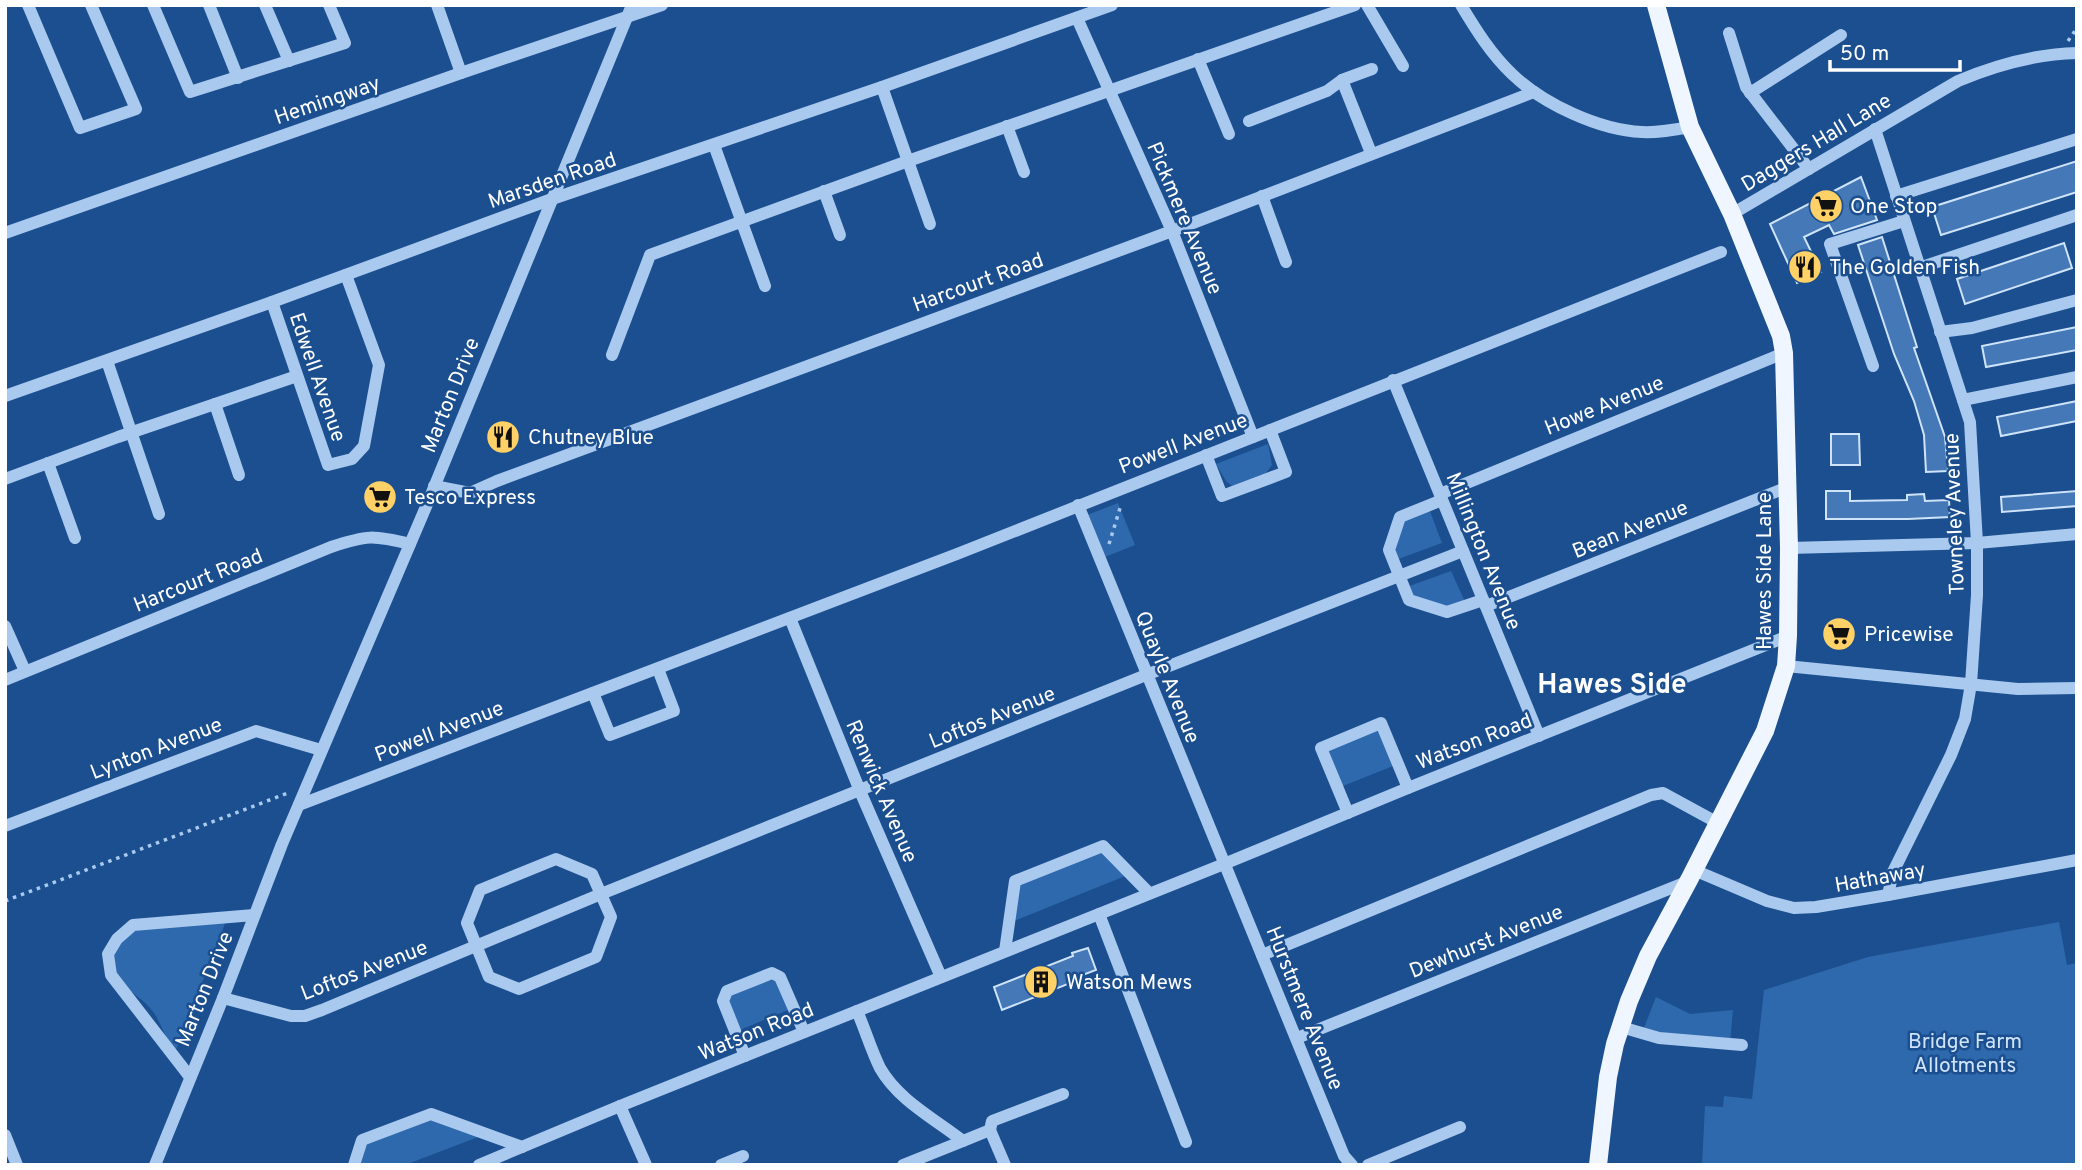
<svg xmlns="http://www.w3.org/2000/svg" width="2082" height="1170" font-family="Overpass,sans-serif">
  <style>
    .green { fill: #2e69ad }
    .building { fill: #4478b7; stroke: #cfe3fa; stroke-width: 2 }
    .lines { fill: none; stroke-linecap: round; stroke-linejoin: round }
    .path { stroke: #a9c9ee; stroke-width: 3.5; stroke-dasharray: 3.5 5; stroke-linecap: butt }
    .minor { stroke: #a9c9ee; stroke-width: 12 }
    .major { stroke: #f0f6ff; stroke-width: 18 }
    .labels { text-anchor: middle; stroke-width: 5; stroke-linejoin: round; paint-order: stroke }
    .street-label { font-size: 21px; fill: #fff; stroke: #1b4f8f }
    .poi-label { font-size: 21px; fill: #fff; stroke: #1b4f8f; text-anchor: start }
    .park-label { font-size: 21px; fill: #cfe3fa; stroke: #1b4f8f }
    .district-label { font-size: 28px; font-weight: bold; fill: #fff; stroke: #1b4f8f }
  </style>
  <rect width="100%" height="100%" fill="#1b4f8f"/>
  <g class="green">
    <polygon points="1268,444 1272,465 1266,473 1232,486 1226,481 1216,464"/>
    <polygon points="1118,503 1135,545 1105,557 1087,515"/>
    <polygon points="1428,506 1442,543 1393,561 1400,517"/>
    <polygon points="1451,571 1467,606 1447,612 1409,600 1404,588"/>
    <polygon points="1381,723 1398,764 1338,788 1321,748"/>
    <polygon points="1103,846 1130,874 1009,923 1015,881"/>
    <path d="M226,921L179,1042L175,1052C166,1040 162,1025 154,1013C146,1002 139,998 129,990C122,985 116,976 110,970L117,939L133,925Z"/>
    <polygon points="2059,922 2067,965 2077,963 2077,1165 1702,1165 1705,1106 1723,1107 1724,1096 1752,1099 1764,990 1868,957"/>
    <polygon points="772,973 793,1008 735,1032 727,991"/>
    <polygon points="1656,997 1690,1014 1733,1010 1730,1043 1642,1033"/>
    <polygon points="429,1114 486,1134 405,1165 355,1165 362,1140"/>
  </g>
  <g class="building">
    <polygon points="2077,161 2077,192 1941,235 1932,207"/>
    <polygon points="1861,177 1877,220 1834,234 1829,225 1804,237 1821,272 1797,283 1770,224"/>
    <polygon points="1882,237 1917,347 1914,348 1945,437 1948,471 1926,472 1924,435 1914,401 1894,354 1858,245"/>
    <polygon points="2064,243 2072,268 1965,304 1957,279"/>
    <polygon points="2077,327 2077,350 1986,367 1982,346"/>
    <polygon points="2077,401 2077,421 2001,436 1997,417"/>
    <polygon points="1831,434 1859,434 1860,465 1831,465"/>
    <polygon points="1826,491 1850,491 1850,501 1907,500 1907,495 1924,494 1925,501 1949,500 1950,517 1908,519 1826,519"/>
    <polygon points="2077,491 2077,506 2002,512 2001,497"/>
    <polygon points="1088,948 1096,970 1077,977 1078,980 1002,1010 994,987 1073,956 1072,953"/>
  </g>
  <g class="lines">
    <g class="path">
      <polyline points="2068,41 2077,28"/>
      <polyline points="1109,544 1121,505"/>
      <polyline points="5,901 288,793"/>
    </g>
    <g class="minor">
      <polyline points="28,5 80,128 136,109 91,5"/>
      <polyline points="153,5 190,92 345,43 329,5"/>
      <polyline points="209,5 238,78"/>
      <polyline points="265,5 289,61"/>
      <polyline points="437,5 461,73"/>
      <polyline points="1367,5 1403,66"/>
      <path d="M1461,5C1476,30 1491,54 1512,74C1543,104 1599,130 1642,132C1658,133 1674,130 1690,127"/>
      <polyline points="1077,18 1172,231 1253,437"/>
      <polyline points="1729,33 1746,87 1809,169"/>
      <polyline points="1198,59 1229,134"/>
      <polyline points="1342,80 1371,153"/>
      <polyline points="882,87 930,224"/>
      <polyline points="1750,93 1841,35"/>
      <polyline points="1249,121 1327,91 1342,80 1372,69"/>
      <polyline points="1007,126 1024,172"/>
      <polyline points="1875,129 1970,422 1977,543 1977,595 1971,684 1965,719 1951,755 1893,872 1888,895"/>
      <polyline points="714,145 765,286"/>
      <polyline points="824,191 840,235"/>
      <polyline points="1262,196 1286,262"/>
      <polyline points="1896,196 2077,139"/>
      <path d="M1732,214L1958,81C1996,65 2035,54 2077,53"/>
      <polyline points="5,233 461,73 662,5"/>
      <polyline points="1919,268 2077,215"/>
      <polyline points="272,302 328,465 352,459 364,446 379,365 346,275"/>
      <polyline points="1940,332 1972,328 2077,300"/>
      <polyline points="612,355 650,255 908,161 1355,5"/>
      <polyline points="107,361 159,514"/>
      <polyline points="1873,366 1830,244 1904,221"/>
      <polyline points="1393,380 1539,736"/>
      <polyline points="5,396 272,302 552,199 882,87 1112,5"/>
      <polyline points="1963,400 2077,377"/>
      <polyline points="215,404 239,475"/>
      <polyline points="1206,455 1222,496 1286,472 1270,430"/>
      <polyline points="48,463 75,538"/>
      <polyline points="5,479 118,437 297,376"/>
      <polyline points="434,486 470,493 497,481 1172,231 1534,92"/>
      <polyline points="1440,494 1784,353"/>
      <polyline points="1442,500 1400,517 1389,550 1409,600 1447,612 1483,600"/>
      <polyline points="1078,505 1344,1156 1352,1165"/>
      <polyline points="1789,548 1977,543 2077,534"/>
      <polyline points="1486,606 1788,487"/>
      <polyline points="790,618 860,791 941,977"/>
      <polyline points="5,626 25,671"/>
      <polyline points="1786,666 2018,689 2077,688"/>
      <path d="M5,680L331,547C367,535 373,535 410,544"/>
      <polyline points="593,693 610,735 674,711 658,669"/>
      <polyline points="299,805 957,554 1721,252"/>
      <polyline points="1348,813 1321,748 1381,723 1408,788"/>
      <polyline points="5,826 256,731 321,750"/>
      <polygon points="556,859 592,874 611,917 596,957 519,989 489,977 467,923 480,890"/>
      <polyline points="1694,870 1767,901 1794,908 1816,907 1888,895 2077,860"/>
      <polyline points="1099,914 1186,1142"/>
      <polyline points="1005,951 1015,881 1103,846 1149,893"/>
      <polyline points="1262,955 1651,795 1663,793 1718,823"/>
      <polyline points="223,998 291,1016 305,1016 322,1010 601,894 1146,675 1463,551"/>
      <path d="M857,1011C865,1029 871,1050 880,1068C898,1100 935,1119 963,1141L990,1130L992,1121L1063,1094"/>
      <polyline points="1621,1027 1659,1038 1742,1045"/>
      <polyline points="1297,1038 1689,881"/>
      <polyline points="745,1056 723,1001 727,991 772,973 780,977 804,1032"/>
      <polyline points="190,1077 111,975 108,954 117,939 133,925 254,915"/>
      <polyline points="620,1106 646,1165"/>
      <polyline points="990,1130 1005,1165"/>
      <polyline points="5,1135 17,1165"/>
      <polyline points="155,1165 223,998 282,844 428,502 632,5"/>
      <polyline points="354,1165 362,1140 431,1114 522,1147"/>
      <polyline points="479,1165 620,1106 1224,864 1408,788 1788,636"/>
      <polyline points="721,1165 743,1156"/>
      <polyline points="903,1165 963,1141"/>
      <polyline points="1368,1165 1460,1127"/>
    </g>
    <polyline class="major" points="1598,1165 1608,1077 1615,1044 1629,1001 1648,956 1689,880 1765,731 1786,666 1788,636 1789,548 1784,353 1781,336 1732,214 1690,127 1656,5"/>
  </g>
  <defs>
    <g id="supermarket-disc" transform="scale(1.75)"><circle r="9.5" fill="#ffd166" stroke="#1b4f8f"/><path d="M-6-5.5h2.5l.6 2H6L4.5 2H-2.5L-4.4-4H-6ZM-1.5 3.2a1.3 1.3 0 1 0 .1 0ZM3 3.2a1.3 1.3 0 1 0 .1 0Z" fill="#111"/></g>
    <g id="restaurant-disc" transform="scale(1.75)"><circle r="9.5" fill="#ffd166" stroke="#1b4f8f"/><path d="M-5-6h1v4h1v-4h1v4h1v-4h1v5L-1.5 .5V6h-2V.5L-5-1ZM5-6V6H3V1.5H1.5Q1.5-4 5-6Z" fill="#111"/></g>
    <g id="building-disc" transform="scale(1.75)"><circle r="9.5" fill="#ffd166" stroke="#1b4f8f"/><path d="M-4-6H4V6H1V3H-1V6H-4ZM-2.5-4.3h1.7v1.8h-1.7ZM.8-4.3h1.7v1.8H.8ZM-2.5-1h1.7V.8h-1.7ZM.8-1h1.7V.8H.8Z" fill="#111"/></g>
  </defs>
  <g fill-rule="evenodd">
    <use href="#supermarket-disc" x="1826" y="206"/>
    <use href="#restaurant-disc" x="1805" y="267"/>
    <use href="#restaurant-disc" x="503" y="437"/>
    <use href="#supermarket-disc" x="380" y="497"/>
    <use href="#supermarket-disc" x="1839" y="634"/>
    <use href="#building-disc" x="1041" y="982"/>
  </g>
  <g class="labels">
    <g class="street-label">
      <text transform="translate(327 100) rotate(-19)" y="7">Hemingway</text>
      <text transform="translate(1816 142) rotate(-31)" y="7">Daggers Hall Lane</text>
      <text transform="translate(552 180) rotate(-19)" y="7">Marsden Road</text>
      <text transform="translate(1185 218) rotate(67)" y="7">Pickmere Avenue</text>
      <text transform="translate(978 282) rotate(-20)" y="7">Harcourt Road</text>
      <text transform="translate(318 377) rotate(71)" y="7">Edwell Avenue</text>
      <text transform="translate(450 395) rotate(-68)" y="7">Marton Drive</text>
      <text transform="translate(1604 405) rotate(-22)" y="7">Howe Avenue</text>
      <text transform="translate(1183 443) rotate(-21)" y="7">Powell Avenue</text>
      <text transform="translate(1954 514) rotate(-92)" y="7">Towneley Avenue</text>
      <text transform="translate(1630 529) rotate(-22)" y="7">Bean Avenue</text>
      <text transform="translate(1484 551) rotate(68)" y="7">Millington Avenue</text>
      <text transform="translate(1764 571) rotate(-90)" y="7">Hawes Side Lane</text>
      <text transform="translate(198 580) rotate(-22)" y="7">Harcourt Road</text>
      <text transform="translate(1168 677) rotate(68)" y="7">Quayle Avenue</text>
      <text transform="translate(992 717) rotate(-22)" y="7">Loftos Avenue</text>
      <text transform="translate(439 731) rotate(-21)" y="7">Powell Avenue</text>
      <text transform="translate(1474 741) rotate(-21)" y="7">Watson Road</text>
      <text transform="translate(156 748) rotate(-21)" y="7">Lynton Avenue</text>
      <text transform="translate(882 791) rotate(67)" y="7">Renwick Avenue</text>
      <text transform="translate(1880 877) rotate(-10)" y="7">Hathaway</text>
      <text transform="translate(1486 941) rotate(-22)" y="7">Dewhurst Avenue</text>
      <text transform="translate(364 970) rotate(-21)" y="7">Loftos Avenue</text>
      <text transform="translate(204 989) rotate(-68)" y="7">Marton Drive</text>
      <text transform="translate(1305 1008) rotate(68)" y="7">Hurstmere Avenue</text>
      <text transform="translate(756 1031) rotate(-22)" y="7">Watson Road</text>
    </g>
    <g class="poi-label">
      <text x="1850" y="213">One Stop</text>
      <text x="1829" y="274">The Golden Fish</text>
      <text x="528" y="444">Chutney Blue</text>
      <text x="404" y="504">Tesco Express</text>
      <text x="1864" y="641">Pricewise</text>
      <text x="1066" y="989">Watson Mews</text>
    </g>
    <g class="park-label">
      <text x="1965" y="1048">Bridge Farm<tspan x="1965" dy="24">Allotments</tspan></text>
    </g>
    <g class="district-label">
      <text x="1612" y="693">Hawes Side</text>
    </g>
  </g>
  <rect width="2082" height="1170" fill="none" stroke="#ffffff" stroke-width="14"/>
  <path d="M1830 60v10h130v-10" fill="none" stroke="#ffffff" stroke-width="3.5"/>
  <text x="1840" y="60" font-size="21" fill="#ffffff" stroke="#1b4f8f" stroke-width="5" paint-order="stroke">50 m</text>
</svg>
